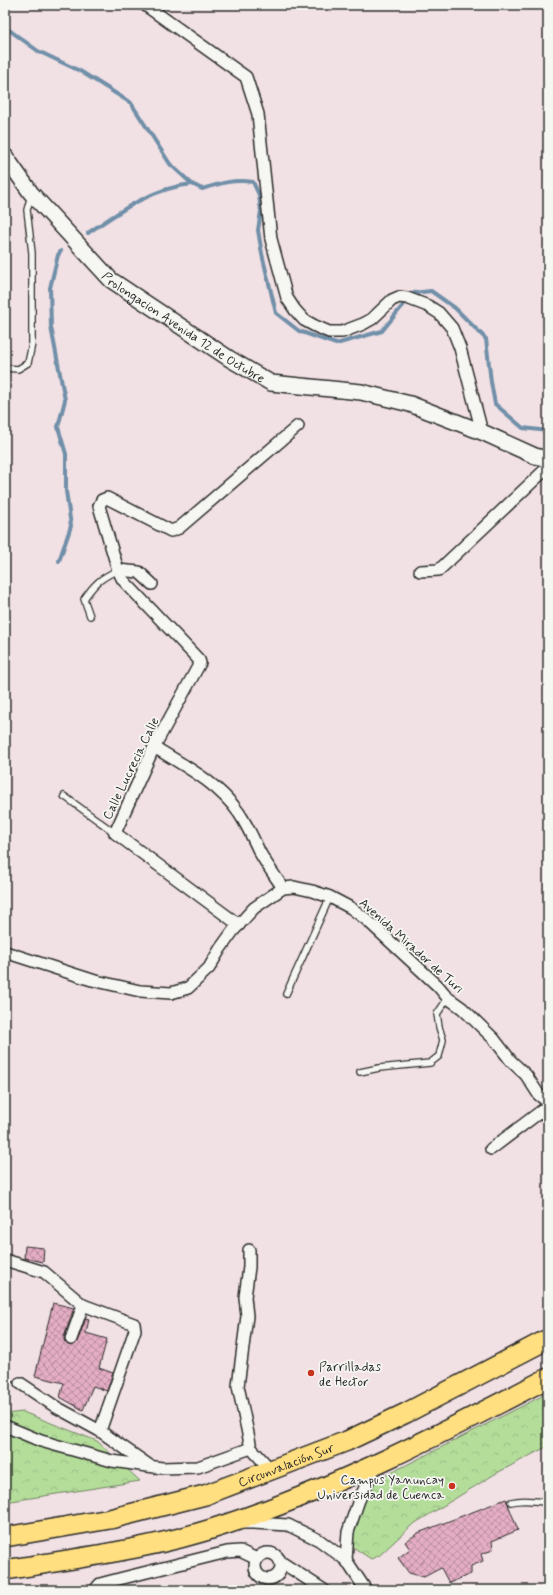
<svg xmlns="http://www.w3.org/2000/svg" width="553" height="1595" font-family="Mynerve,sans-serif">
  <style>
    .forest { fill: url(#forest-crowns); stroke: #708462 }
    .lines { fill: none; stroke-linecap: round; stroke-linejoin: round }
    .stream { stroke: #6f8fa8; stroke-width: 4 }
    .building { fill: url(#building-cross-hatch); stroke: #2b2b2b }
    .lane-casing { stroke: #2b2b2b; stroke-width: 8 }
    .street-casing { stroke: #2b2b2b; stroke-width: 14 }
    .secondary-casing { stroke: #2b2b2b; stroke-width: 18 }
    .highway-casing { stroke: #2b2b2b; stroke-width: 22 }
    .lane { stroke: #f6f6f2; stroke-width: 5.5 }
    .street { stroke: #f6f6f2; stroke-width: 11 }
    .secondary { stroke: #f6f6f2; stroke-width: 15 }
    .highway { stroke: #ffdf80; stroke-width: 19 }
    .poi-dot { fill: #c8321e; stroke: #f6f6f2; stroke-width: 1.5 }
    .labels { text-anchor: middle; stroke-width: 3.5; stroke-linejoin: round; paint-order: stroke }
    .street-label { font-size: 13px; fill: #2b2b2b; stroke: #f6f6f2 }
    .poi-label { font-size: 13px; fill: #2b2b2b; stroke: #f6f6f2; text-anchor: start }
  </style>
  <defs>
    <pattern id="forest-crowns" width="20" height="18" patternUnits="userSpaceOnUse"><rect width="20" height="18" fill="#b4dd9a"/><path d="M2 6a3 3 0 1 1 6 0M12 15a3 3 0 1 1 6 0" fill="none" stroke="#9bbe85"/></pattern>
    <pattern id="building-cross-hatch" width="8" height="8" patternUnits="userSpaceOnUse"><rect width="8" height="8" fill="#e4adc3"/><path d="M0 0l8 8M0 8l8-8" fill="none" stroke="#b98d9f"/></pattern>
  </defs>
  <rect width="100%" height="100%" fill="#f1e0e4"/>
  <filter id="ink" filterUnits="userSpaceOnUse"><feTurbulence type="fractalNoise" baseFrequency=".025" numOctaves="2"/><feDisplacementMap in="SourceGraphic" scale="8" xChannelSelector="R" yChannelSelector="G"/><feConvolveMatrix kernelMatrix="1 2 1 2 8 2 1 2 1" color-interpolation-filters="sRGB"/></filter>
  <g filter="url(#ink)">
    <g class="forest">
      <polygon points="548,1393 548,1446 495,1474 412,1525 380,1555 371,1559 353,1547 347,1523 367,1485"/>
      <polygon points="23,1412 97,1441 140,1481 5,1502 5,1414"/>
    </g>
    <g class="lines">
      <g class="stream">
        <path d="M5,27L38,51L80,71L131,103L170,164L192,184L202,189C221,183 234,179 253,182L259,195L261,211L258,230L262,254L276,313L299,331L336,344L382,331L413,293L431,291L455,308L486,339L491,382L495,404L523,428L548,431"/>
        <path d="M88,233C120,211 152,188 192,184"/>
        <polyline points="59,561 71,526 66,491 66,454 58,427 65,400 51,327 50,288 58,255 61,251"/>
      </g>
    </g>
    <g class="building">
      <polygon points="25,1246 44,1248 43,1262 24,1258"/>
      <polygon points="53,1303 74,1308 64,1337 64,1341 68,1345 73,1346 77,1342 86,1318 89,1319 86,1333 107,1339 99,1368 113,1373 107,1391 93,1386 83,1410 60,1397 64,1383 35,1376"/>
      <polygon points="506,1499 518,1530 492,1541 493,1550 481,1554 483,1561 471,1566 471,1574 449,1583 441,1568 424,1577 409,1573 398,1558 410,1549 405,1542 418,1533"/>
    </g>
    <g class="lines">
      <g class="lane-casing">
        <g id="lane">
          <polyline points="5,368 18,369 28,363 32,344 32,253 27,210 31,195"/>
          <path d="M90,616L84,599C95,583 101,578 118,570"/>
          <polyline points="64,796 115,833"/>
          <polyline points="286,994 330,897"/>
          <polyline points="360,1072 379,1068 430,1063 439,1056 443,1040 439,1027 437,1014 448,998"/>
          <path d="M511,1502C526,1498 533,1502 548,1502"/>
        </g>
      </g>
      <g class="street-casing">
        <g id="street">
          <polyline points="145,5 246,77 258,114 271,239 287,298 295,310 304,320 315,326 329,332 342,332 363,324 372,319 392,300 399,297 407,298 428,306 439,313 452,328 460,348 482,432"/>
          <polyline points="118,570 139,572 152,584"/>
          <polyline points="420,571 439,570 548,467"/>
          <path d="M154,747C185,766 218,783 239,813C247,825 253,838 259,851C266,864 275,876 283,888"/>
          <polyline points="239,925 115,833 154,747 200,663 199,660 123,580 118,570 99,506 102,500 107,498 171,531 179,528 298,426"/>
          <polyline points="5,952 92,980 140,991 171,993 188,988 209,968 220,949 233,931 254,908 283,888 294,887 312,891 330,897 351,908 367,920 438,986 448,998 462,1008 494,1039 511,1061 526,1075 539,1095 548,1102"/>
          <polyline points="491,1149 548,1106"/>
          <polyline points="249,1250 249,1267 245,1297 247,1316 238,1386 251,1448"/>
          <polyline points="5,1260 44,1272 83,1305 134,1324 135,1330 100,1431"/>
          <polyline points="71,1339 83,1305"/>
          <polyline points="20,1383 56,1407 100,1431 150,1466"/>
          <polyline points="5,1426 41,1441 112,1461 162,1468 198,1467 251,1448 271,1470"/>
          <polyline points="244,1523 253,1523 288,1525 319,1540 346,1560 366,1590"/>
          <circle cx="268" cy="1566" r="13"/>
          <polyline points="346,1560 348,1532 359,1500 377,1463"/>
          <polyline points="281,1562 324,1590"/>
          <polyline points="95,1590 100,1584 119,1579 227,1552 240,1551 257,1559"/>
        </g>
      </g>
      <g class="secondary-casing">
        <g id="secondary">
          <path id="s1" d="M5,156L31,193L111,280L230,359L271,383L361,392L410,404L482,432L535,456L548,459"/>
        </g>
      </g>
      <g class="highway-casing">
        <g id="highway">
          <path id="s2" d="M5,1537L110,1519L205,1495L347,1441L406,1413L548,1339"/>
          <path d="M5,1570C78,1558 153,1549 224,1525C336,1488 443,1433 548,1378"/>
        </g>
      </g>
      <use href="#lane" class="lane"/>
      <use href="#street" class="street"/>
      <use href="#secondary" class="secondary"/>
      <use href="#highway" class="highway"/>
    </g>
  </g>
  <g class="poi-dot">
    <circle cx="311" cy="1373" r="4"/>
    <circle cx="452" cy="1486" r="4"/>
  </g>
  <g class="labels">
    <g class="street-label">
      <text dy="5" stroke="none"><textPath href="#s1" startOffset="250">Prolongacion Avenida 12 de Octubre</textPath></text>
      <text transform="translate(130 768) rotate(-64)" y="5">Calle Lucrecia Calle</text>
      <text transform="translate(412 945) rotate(42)" y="5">Avenida Mirador de Turi</text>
      <text dy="5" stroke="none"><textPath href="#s2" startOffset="291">Circunvalación Sur</textPath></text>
    </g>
    <g class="poi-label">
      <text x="319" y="1371">Parrilladas<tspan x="319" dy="15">de Hector</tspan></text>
      <text x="444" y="1484" text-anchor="end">Campus Yanuncay<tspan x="444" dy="15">Universidad de Cuenca</tspan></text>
    </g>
  </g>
  <rect width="553" height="1595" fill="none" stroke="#f6f6f2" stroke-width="20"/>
  <rect x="10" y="10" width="533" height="1575" fill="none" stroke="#2b2b2b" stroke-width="1.5" filter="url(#ink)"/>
</svg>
